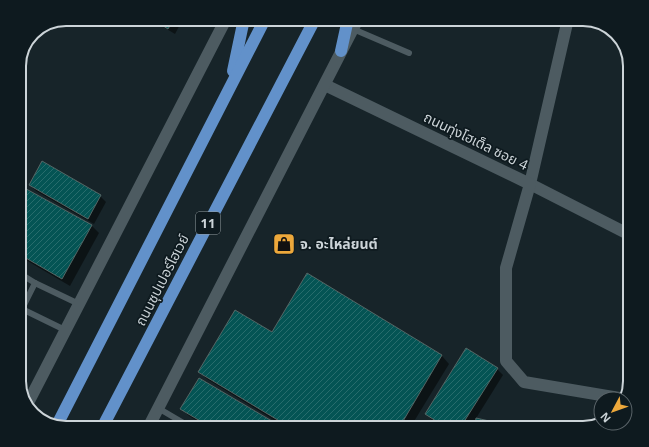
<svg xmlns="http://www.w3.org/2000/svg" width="649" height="447" font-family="Georgia,'Noto Sans Thai',serif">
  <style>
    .shadow { fill: #0007 }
    .building { fill: url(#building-hatch); stroke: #546564 }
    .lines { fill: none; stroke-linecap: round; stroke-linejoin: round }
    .lane { stroke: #4d5b61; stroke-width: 6 }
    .street { stroke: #4d5b61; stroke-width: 12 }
    .secondary { stroke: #4d5b61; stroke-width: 12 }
    .highway { stroke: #6291ca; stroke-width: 12 }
    .labels { text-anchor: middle; stroke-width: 3.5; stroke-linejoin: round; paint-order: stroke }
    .shield { fill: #0e1a1f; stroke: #939ca0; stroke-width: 1 }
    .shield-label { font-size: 13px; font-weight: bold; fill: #ccd4d8 }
    .street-label { font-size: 14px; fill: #ccd4d8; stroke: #0e1a1f }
    .poi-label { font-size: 14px; font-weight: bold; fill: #ccd4d8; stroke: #0e1a1f; text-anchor: start }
    .rim { fill: none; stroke: #ccd4d8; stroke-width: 2 }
  </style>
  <defs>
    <pattern id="building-hatch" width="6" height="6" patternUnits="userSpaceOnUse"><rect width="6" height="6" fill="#045454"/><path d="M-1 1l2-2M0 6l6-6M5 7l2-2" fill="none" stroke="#276c6c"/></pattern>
  </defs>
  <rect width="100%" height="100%" fill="#172429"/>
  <g class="shadow">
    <polygon points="150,19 183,19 175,34"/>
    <polygon points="30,185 100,196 106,202 94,224 36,191"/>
    <polygon points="19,187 91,225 99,233 70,286 19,256"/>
    <polygon points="308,275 442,356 449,364 410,428 287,428 207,379 200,372 272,334"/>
    <polygon points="497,369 503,375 470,428 445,428 432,420 426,414"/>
    <polygon points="182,409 281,428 209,428 189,416"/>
  </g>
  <g class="building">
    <polygon points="152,19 174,19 168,29"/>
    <polygon points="42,161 101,195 88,219 29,185"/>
    <polygon points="19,185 92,225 62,279 19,254"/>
    <polygon points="307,273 442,355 399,428 291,428 198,372 235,310 272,332"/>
    <polygon points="466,348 498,368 460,428 447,428 425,414"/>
    <polygon points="199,378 282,427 282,428 212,428 180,409"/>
    <polygon points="476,418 520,428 475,428"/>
  </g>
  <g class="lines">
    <g class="lane">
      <polyline points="353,29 409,53"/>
      <polyline points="19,273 35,283 79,304"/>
      <polyline points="22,309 65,330"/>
      <polyline points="19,315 35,283"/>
      <polyline points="158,408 192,428"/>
    </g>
    <g class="street">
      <polyline points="568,19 530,184 630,235"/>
      <polyline points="325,85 530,184 506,268 506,361 524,382 625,399"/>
    </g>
    <g class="secondary">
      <polyline points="29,401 226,19"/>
      <polyline points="148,428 358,19"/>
    </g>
    <g class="highway">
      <polyline points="341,51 348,19"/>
      <polyline points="233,71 244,19"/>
      <polyline points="57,425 265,19"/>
      <polyline points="102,428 315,19"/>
    </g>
  </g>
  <defs>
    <g id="shop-square" transform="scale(1.15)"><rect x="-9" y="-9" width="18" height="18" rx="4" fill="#eda83b" stroke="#0e1a1f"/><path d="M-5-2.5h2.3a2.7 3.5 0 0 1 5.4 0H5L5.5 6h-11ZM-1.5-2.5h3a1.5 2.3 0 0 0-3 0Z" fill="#111"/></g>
  </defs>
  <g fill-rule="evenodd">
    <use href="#shop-square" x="284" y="244"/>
  </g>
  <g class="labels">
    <rect class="shield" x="196" y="212" width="24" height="22" rx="3"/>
    <g class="shield-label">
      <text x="208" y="228">11</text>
    </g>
    <g class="street-label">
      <text transform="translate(476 141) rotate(26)" y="5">ถนนทุ่งโฮเต็ล ซอย 4</text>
      <text transform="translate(162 280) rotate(-63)" y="5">ถนนซุปเปอร์ไฮเวย์</text>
    </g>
    <g class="poi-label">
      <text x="300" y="249">จ. อะไหล่ยนต์</text>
    </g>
  </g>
  <path d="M0 0H649V447H0ZM66 26H583A40 40 0 0 1 623 66V381A40 40 0 0 1 583 421H66A40 40 0 0 1 26 381V66A40 40 0 0 1 66 26Z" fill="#0e1a1f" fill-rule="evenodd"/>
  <path class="rim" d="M66 26H583A40 40 0 0 1 623 66V381A40 40 0 0 1 583 421H66A40 40 0 0 1 26 381V66A40 40 0 0 1 66 26Z"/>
  <g transform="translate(613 411) rotate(229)"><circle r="19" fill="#0e1a1f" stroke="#5a6469"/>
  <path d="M0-3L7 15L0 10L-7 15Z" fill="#eda83b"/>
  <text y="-6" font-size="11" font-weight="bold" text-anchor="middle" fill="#ccd4d8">N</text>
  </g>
</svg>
